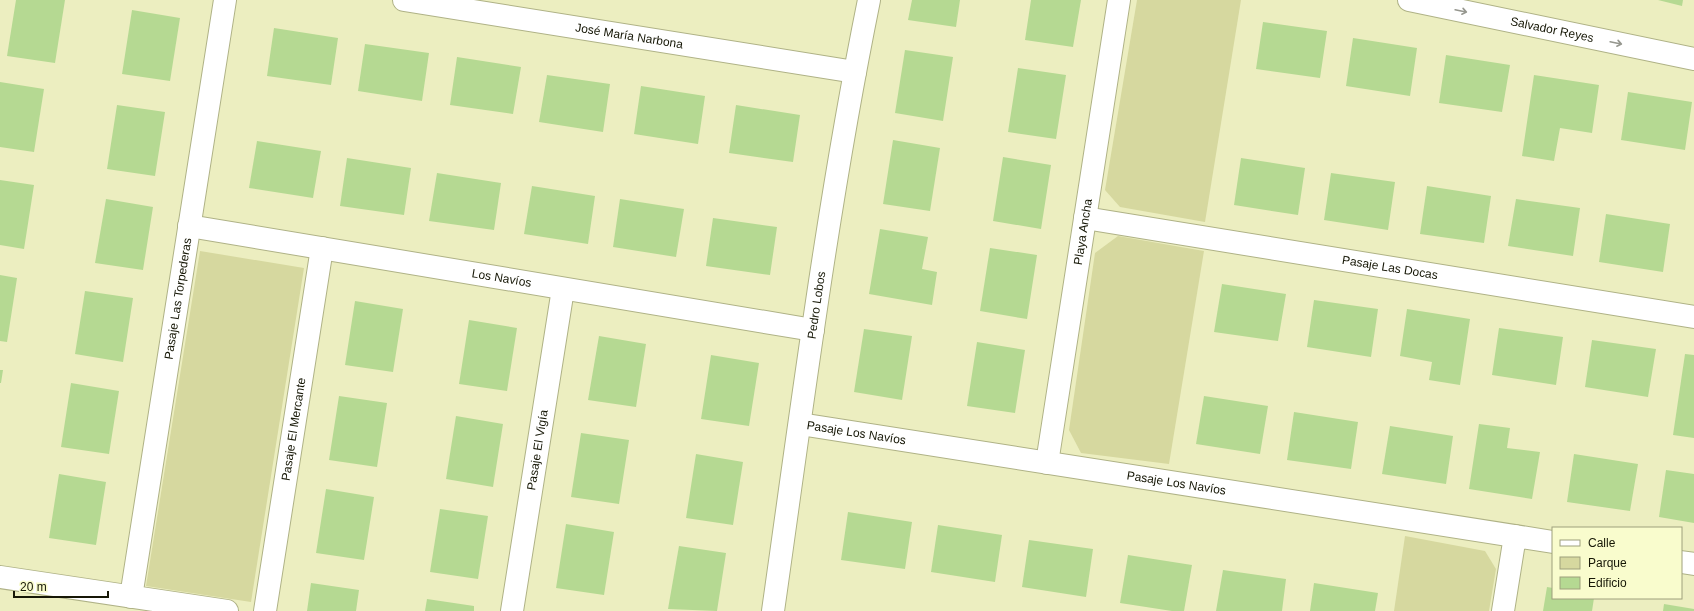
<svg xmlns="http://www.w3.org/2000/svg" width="1694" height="611" font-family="Helvetica,sans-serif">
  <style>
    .green { fill: #d6d89f }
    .building { fill: #b5d992 }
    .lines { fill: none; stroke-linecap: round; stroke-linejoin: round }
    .minor-casing { stroke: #afb286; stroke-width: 24 }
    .minor { stroke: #fff; stroke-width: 22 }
    .oneway { stroke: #96978f }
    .labels { text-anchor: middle; stroke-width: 3; stroke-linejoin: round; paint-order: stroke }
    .street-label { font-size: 12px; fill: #161706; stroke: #f9fccd }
  </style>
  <rect width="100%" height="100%" fill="#eceec0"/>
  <g class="green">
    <polygon points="1137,0 1241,0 1205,222 1120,207 1105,190"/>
    <polygon points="1118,236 1204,251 1169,464 1081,453 1069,430 1095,253"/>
    <polygon points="200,251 304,268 251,602 146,586"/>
    <polygon points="1405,536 1485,551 1496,569 1489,611 1394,611"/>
  </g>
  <g class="building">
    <polygon points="16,0 65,0 55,63 7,56"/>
    <polygon points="912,0 960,0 956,27 908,20"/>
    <polygon points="1031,0 1081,0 1073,47 1025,40"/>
    <polygon points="1658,0 1683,0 1682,6"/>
    <polygon points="132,10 180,18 170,81 122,74"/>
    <polygon points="1263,22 1327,31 1320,78 1256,69"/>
    <polygon points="274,28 338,38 331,85 267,76"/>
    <polygon points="1353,38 1417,48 1410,96 1346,86"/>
    <polygon points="365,44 429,53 422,101 358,91"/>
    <polygon points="905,50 953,57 943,121 895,113"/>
    <polygon points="1446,55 1510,65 1502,112 1439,103"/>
    <polygon points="457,57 521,67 513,114 450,105"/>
    <polygon points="1018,68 1066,75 1056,139 1008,132"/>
    <polygon points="547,75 610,84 603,132 539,122"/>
    <polygon points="1534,75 1599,85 1592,133 1560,128 1554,161 1522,156"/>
    <polygon points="0,82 44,89 34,152 0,147"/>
    <polygon points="641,86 705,96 698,144 634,134"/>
    <polygon points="1628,92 1692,102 1685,150 1621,140"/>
    <polygon points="117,105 165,112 155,176 107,169"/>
    <polygon points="736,105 800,115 793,162 729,153"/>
    <polygon points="893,140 940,148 930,211 883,204"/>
    <polygon points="257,141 321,151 313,198 249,188"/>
    <polygon points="1003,157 1051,165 1041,229 993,221"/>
    <polygon points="347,158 411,168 404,215 340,206"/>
    <polygon points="1241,158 1305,168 1298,215 1234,205"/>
    <polygon points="437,173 501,183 494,230 429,221"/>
    <polygon points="1331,173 1395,182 1388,230 1324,220"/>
    <polygon points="0,180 34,185 24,249 0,245"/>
    <polygon points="532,186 595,196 588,244 524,234"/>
    <polygon points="1427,186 1491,196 1484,243 1420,234"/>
    <polygon points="106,199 153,207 143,270 95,263"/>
    <polygon points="620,199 684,209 676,257 613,247"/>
    <polygon points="1516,199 1580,208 1573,256 1508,246"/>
    <polygon points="1606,214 1670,224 1663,272 1599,262"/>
    <polygon points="713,218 777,227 770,275 706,266"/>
    <polygon points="880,229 928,237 922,269 937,272 932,305 869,294"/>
    <polygon points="990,248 1037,255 1027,319 980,311"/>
    <polygon points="0,275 17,278 7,342 0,341"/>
    <polygon points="1222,284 1286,294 1278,341 1214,332"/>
    <polygon points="85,291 133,298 123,362 75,354"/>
    <polygon points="1314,300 1378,309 1371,357 1307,347"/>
    <polygon points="355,301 403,309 393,372 345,365"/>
    <polygon points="1407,309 1470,319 1460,385 1429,380 1432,362 1400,356"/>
    <polygon points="469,320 517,328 507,391 459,384"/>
    <polygon points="1499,328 1563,337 1556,385 1492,375"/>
    <polygon points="864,329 912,336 902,400 854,392"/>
    <polygon points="599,336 646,344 636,407 588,400"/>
    <polygon points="1592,340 1656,349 1648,397 1585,387"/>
    <polygon points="977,342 1025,350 1015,413 967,406"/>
    <polygon points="1685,354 1694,355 1694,438 1673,435"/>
    <polygon points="711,355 759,363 749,426 701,419"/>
    <polygon points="0,370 3,370 1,383 0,383"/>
    <polygon points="71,383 119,391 109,454 61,447"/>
    <polygon points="339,396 387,403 377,467 329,460"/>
    <polygon points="1204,396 1268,406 1260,454 1196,444"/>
    <polygon points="1294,412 1358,422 1351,469 1287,460"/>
    <polygon points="456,416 503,424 493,487 446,479"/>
    <polygon points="1479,424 1510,428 1507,448 1540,452 1532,499 1469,489"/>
    <polygon points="1390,426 1453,436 1446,484 1382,474"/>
    <polygon points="581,433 629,440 619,504 571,497"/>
    <polygon points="696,454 743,462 733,525 686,518"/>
    <polygon points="1574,454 1638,464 1630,511 1567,502"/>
    <polygon points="1666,470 1694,474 1694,523 1659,517"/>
    <polygon points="59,474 106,482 96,545 49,538"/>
    <polygon points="326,489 374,497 364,560 316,553"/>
    <polygon points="440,509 488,516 478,579 430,572"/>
    <polygon points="848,512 912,522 905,569 841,560"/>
    <polygon points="566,524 614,532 604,595 556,588"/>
    <polygon points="938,525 1002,535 995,582 931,572"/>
    <polygon points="1029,540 1093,549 1086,597 1022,587"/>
    <polygon points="679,546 726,553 717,611 668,609"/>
    <polygon points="1128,555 1192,565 1184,611 1172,611 1120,603"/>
    <polygon points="1223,570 1286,579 1282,611 1216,611"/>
    <polygon points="311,583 359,590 356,611 307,611"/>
    <polygon points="1314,583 1378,593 1375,611 1310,611"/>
    <polygon points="1547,587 1553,588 1553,598 1594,598 1592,611 1543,611"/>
    <polygon points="427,599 474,606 474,611 425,611"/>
    <polygon points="1664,604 1694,609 1694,611 1663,611"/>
  </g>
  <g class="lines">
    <g class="minor-casing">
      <g id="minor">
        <path id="s1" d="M404,0L855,72"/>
        <path id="s2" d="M1409,0L1694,59"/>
        <path id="s3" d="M1085,218L1694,317"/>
        <path id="s4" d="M189,226L813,330"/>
        <path id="s5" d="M800,424L1553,542"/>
        <path id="s6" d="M1047,463L1119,0"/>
        <polyline points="1681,562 1694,564"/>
        <polyline points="0,577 227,611"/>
        <path id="s7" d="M131,597L225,0"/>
        <path id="s8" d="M265,611L322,248"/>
        <path id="s9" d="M512,611L563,289"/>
        <path id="s10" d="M773,611C802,407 828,202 869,0"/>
        <polyline points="1503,611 1515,536"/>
      </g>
    </g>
    <use href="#minor" class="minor"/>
  </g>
  <defs><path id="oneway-shaft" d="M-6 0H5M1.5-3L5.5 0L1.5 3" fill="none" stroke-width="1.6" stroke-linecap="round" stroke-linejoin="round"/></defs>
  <g class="oneway">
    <use href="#oneway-shaft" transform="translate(1461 11) rotate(12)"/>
    <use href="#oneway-shaft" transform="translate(1616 43) rotate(12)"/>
  </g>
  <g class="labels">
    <g class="street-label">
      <text dy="4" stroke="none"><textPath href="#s2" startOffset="146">Salvador Reyes</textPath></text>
      <text dy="4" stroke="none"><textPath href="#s1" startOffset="228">José María Narbona</textPath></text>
      <text dy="4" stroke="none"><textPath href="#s6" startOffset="234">Playa Ancha</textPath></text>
      <text dy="4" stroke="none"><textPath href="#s3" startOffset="309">Pasaje Las Docas</textPath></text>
      <text dy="4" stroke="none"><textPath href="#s4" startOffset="317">Los Navíos</textPath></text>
      <text dy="4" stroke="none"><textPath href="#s7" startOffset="302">Pasaje Las Torpederas</textPath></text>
      <text dy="4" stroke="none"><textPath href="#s10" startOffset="309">Pedro Lobos</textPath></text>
      <text dy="4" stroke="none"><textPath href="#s8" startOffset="184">Pasaje El Mercante</textPath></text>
      <text dy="4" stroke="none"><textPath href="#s5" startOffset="57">Pasaje Los Navíos</textPath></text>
      <text dy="4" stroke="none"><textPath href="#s9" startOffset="163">Pasaje El Vigía</textPath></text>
      <text dy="4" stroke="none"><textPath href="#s5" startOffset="381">Pasaje Los Navíos</textPath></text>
    </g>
  </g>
  <rect x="1552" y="527" width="130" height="72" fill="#f9fccd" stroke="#9ea07d"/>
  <rect x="1560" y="540" width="20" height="6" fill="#ffffff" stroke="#9ea07d"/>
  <text x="1588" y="547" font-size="12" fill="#161706">Calle</text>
  <rect x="1560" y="557" width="20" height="12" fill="#d6d89f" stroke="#9ea07d"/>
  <text x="1588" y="567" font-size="12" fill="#161706">Parque</text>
  <rect x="1560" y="577" width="20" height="12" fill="#b5d992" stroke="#9ea07d"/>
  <text x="1588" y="587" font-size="12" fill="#161706">Edificio</text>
  <path d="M14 591v6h94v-6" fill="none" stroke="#161706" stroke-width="2"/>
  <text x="20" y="591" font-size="12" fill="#161706" stroke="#f9fccd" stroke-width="3" paint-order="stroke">20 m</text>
</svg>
